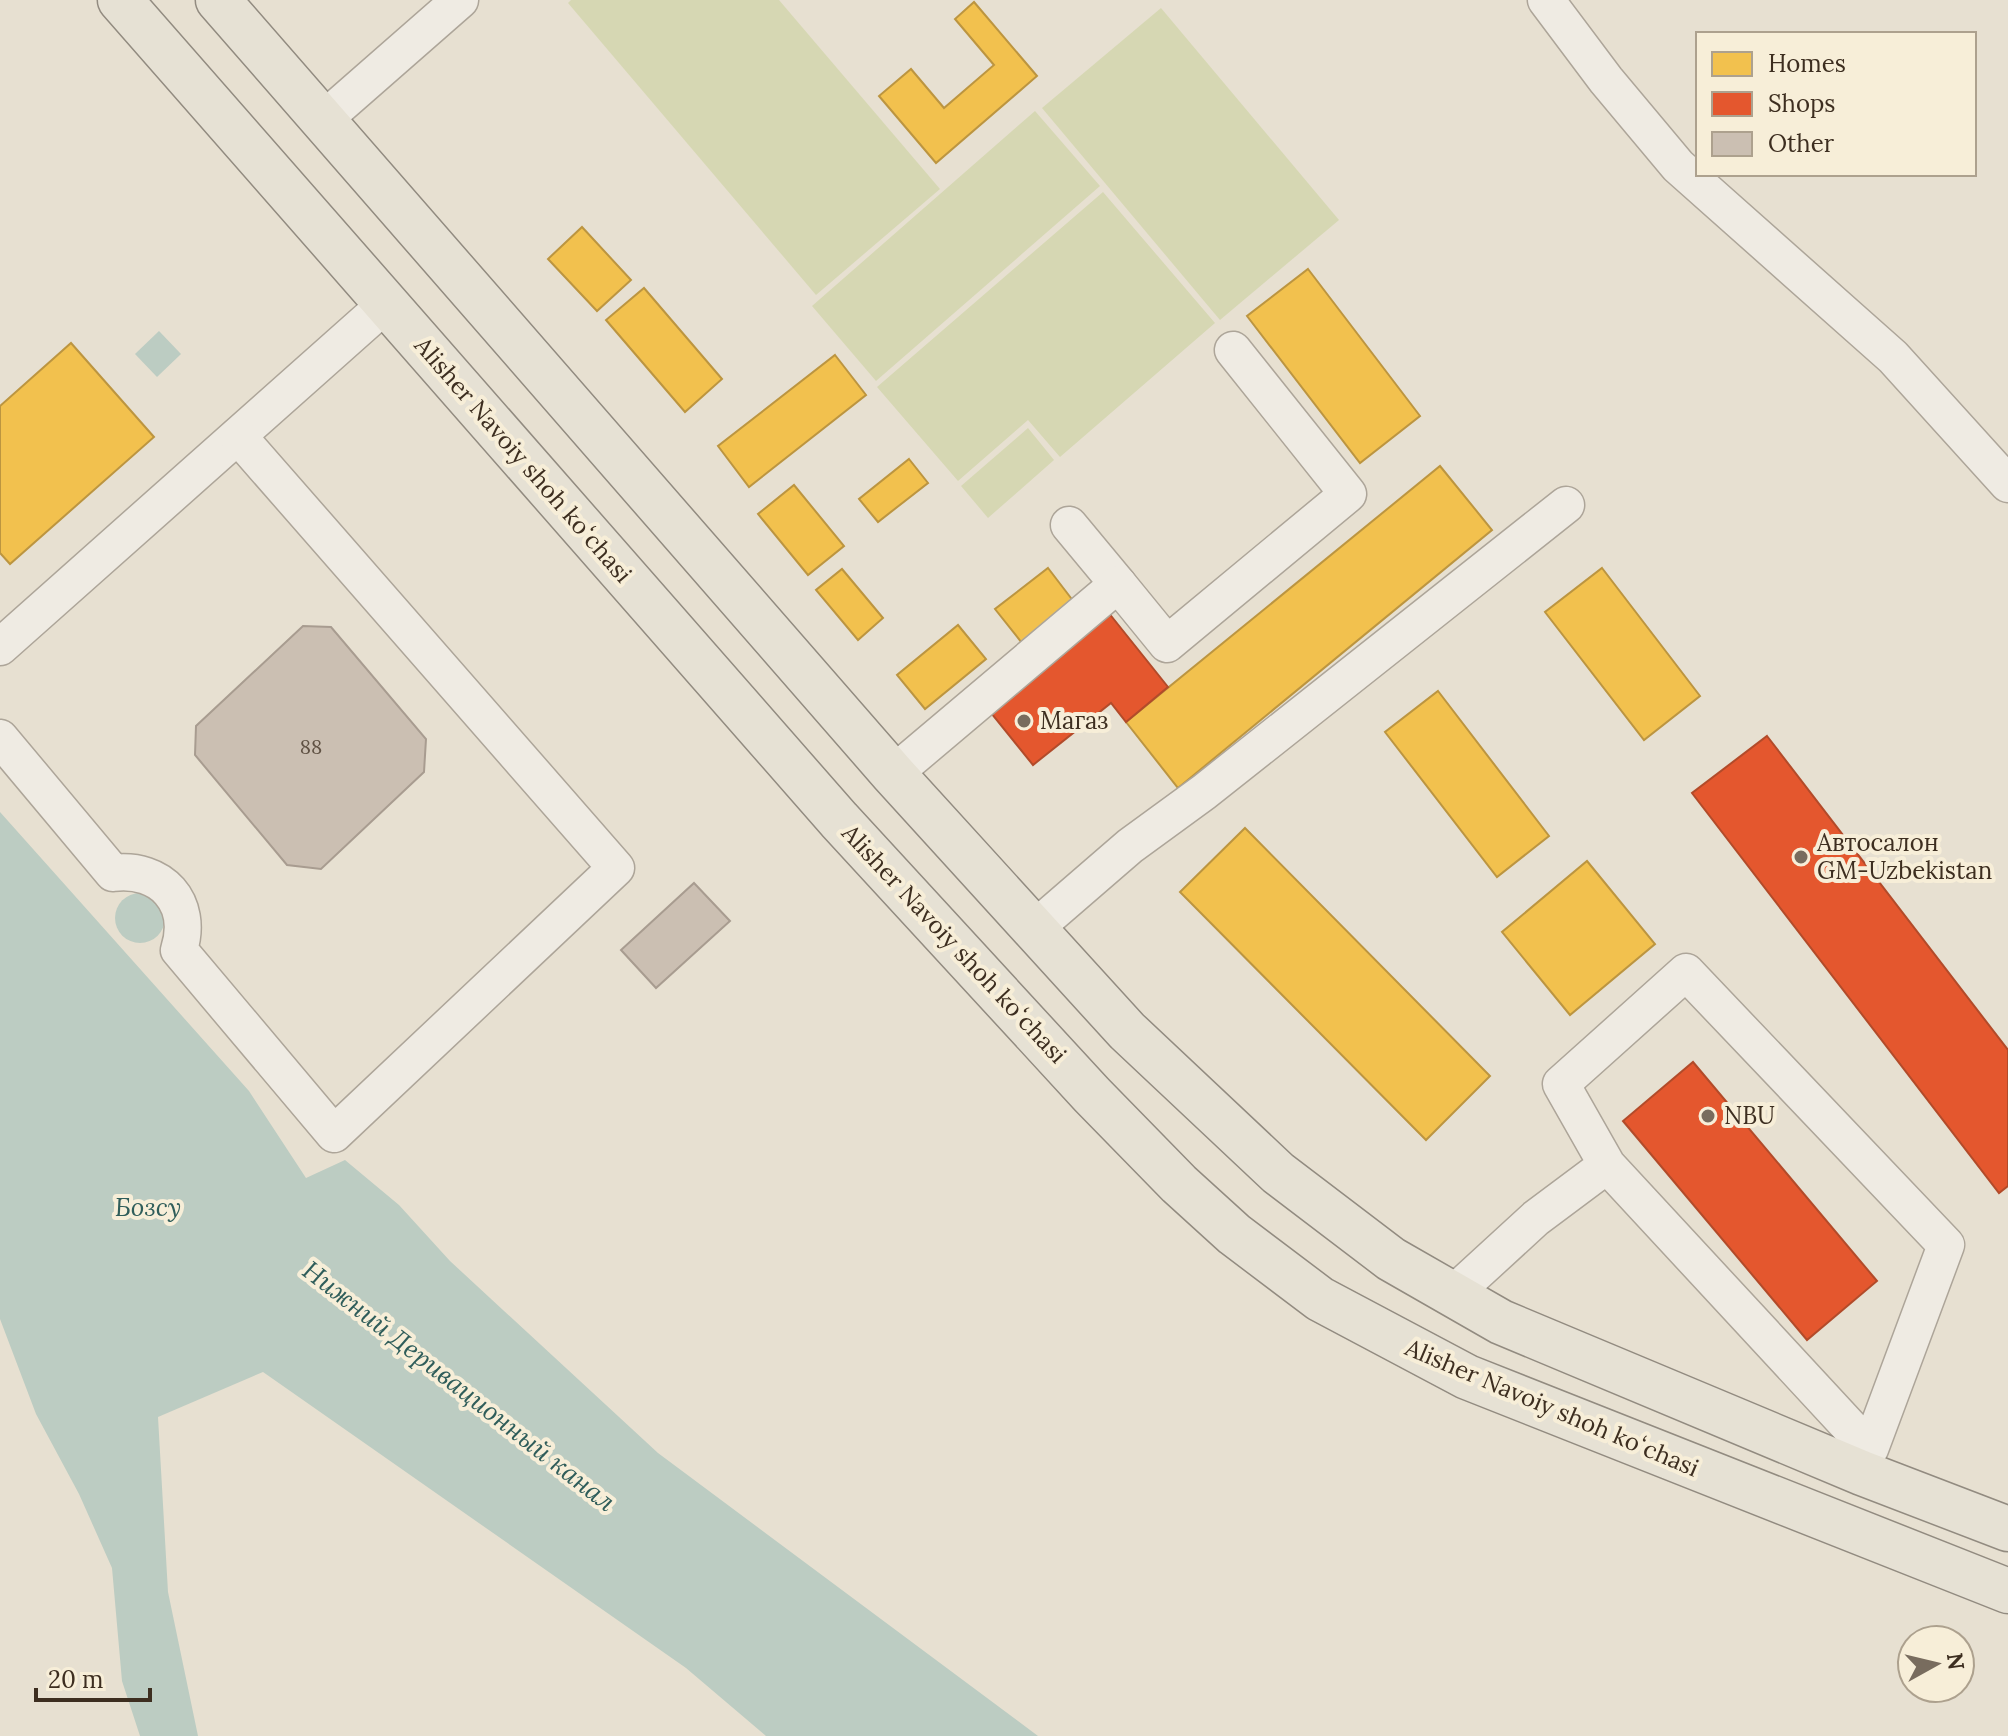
<svg xmlns="http://www.w3.org/2000/svg" width="2008" height="1736" font-family="Lora,serif">
  <style>
    .green { fill: #d6d7b3 }
    .water { fill: #bcccc2 }
    .homes { fill: #f2c14e; stroke: #bc9540; stroke-width: 2 }
    .shops { fill: #e4572e; stroke: #b24b2a; stroke-width: 2 }
    .building { fill: #cbbfb2; stroke: #a89c90; stroke-width: 2 }
    .lines { fill: none; stroke-linecap: round; stroke-linejoin: round }
    .minor-casing { stroke: #ada599; stroke-width: 39 }
    .major-casing { stroke: #928b80; stroke-width: 47 }
    .minor { stroke: #efebe3; stroke-width: 36 }
    .major { stroke: #e6e1d4; stroke-width: 44 }
    .poi-dot { fill: #786c5e; stroke: #f7eed8; stroke-width: 3 }
    .labels { text-anchor: middle; stroke-width: 8; stroke-linejoin: round; paint-order: stroke }
    .number-label { font-size: 20px; fill: #605244 }
    .street-label { font-size: 24px; fill: #3d2e20; stroke: #f7eed8 }
    .poi-label { font-size: 24px; fill: #3d2e20; stroke: #f7eed8; text-anchor: start }
    .water-label { font-size: 26px; font-style: italic; fill: #2f5d5a; stroke: #f7eed8 }
  </style>
  <rect width="100%" height="100%" fill="#e7e0d1"/>
  <g class="green">
    <polygon points="571,0 779,0 940,189 816,295 568,3"/>
    <polygon points="1161,8 1339,220 1220,320 1042,108"/>
    <polygon points="1035,111 1100,186 876,381 812,306"/>
    <polygon points="1103,192 1215,323 1060,457 1028,420 958,481 877,387"/>
    <polygon points="1028,428 1054,460 988,518 961,486"/>
  </g>
  <g class="water">
    <polygon points="159,331 181,354 157,377 135,354"/>
    <polygon points="0,812 249,1091 306,1178 345,1160 399,1205 450,1261 658,1453 1038,1736 766,1736 686,1668 263,1372 158,1417 168,1592 198,1736 140,1736 122,1681 112,1568 79,1494 36,1414 0,1319"/>
    <circle cx="140" cy="918" r="25"/>
  </g>
  <g class="homes">
    <polygon points="974,2 1037,76 936,163 879,96 911,69 944,108 994,65 955,19"/>
    <polygon points="582,227 631,280 597,311 548,259"/>
    <polygon points="1308,269 1420,416 1360,463 1247,316"/>
    <polygon points="644,288 722,379 685,412 606,320"/>
    <polygon points="71,343 154,437 10,564 0,553 0,406"/>
    <polygon points="835,355 866,395 749,487 718,446"/>
    <polygon points="909,459 928,483 878,522 859,499"/>
    <polygon points="1440,466 1492,530 1178,788 1126,722"/>
    <polygon points="794,485 844,546 808,575 758,514"/>
    <polygon points="1048,568 1074,602 1022,643 995,609"/>
    <polygon points="1602,568 1700,696 1644,740 1545,612"/>
    <polygon points="842,569 883,618 858,640 816,590"/>
    <polygon points="958,625 986,659 925,709 897,675"/>
    <polygon points="1438,691 1549,836 1497,877 1385,732"/>
    <polygon points="1245,828 1490,1076 1426,1140 1180,892"/>
    <polygon points="1587,861 1655,944 1570,1015 1502,932"/>
  </g>
  <g class="shops">
    <polygon points="1108,612 1168,687 1126,722 1111,703 1033,765 987,708"/>
    <polygon points="1767,736 2008,1050 2008,1186 1999,1193 1692,793"/>
    <polygon points="1693,1062 1877,1281 1807,1340 1623,1121"/>
  </g>
  <g class="building">
    <polygon points="303,626 331,627 426,739 424,772 321,869 287,865 195,755 196,726"/>
    <polygon points="694,883 730,921 656,988 621,950"/>
  </g>
  <g class="lines">
    <g class="minor-casing">
      <g id="minor">
        <polyline points="1546,0 1606,80 1678,166 1893,357 2008,484"/>
        <polyline points="323,120 460,0"/>
        <polyline points="1069,525 1118,584"/>
        <polyline points="0,647 386,304"/>
        <path d="M0,738L113,873C161,867 194,902 179,950L334,1134L616,868L238,436"/>
        <polyline points="893,774 1118,584 1167,644 1348,494 1233,350"/>
        <polyline points="1034,929 1130,846 1204,792 1566,505"/>
        <polyline points="1451,1296 1536,1218 1607,1165 1870,1449 1946,1245 1686,972 1561,1084 1607,1165"/>
      </g>
    </g>
    <g class="major-casing">
      <g id="major">
        <polyline points="120,0 839,820 1092,1095 1179,1184 1234,1234 1320,1299 1467,1377 2008,1591"/>
        <polyline points="218,0 893,774 1127,1031 1278,1173 1391,1259 1501,1322 1862,1473 2008,1529"/>
      </g>
    </g>
    <use href="#minor" class="minor"/>
    <use href="#major" class="major"/>
  </g>
  <g class="poi-dot">
    <circle cx="1024" cy="721" r="8"/>
    <circle cx="1801" cy="857" r="8"/>
    <circle cx="1708" cy="1116" r="8"/>
  </g>
  <g class="labels">
    <g class="number-label">
      <text x="311" y="754">88</text>
    </g>
    <g class="street-label">
      <text transform="translate(523 460) rotate(49)" y="8">Alisher Navoiy shoh koʻchasi</text>
      <text transform="translate(954 944) rotate(47)" y="8">Alisher Navoiy shoh koʻchasi</text>
      <text transform="translate(1552 1408) rotate(23)" y="8">Alisher Navoiy shoh koʻchasi</text>
    </g>
    <g class="poi-label">
      <text x="1040" y="729">Магаз</text>
      <text x="1817" y="851">Автосалон<tspan x="1817" dy="28">GM-Uzbekistan</tspan></text>
      <text x="1724" y="1124">NBU</text>
    </g>
    <g class="water-label">
      <text x="148" y="1216">Бозсу</text>
      <text transform="translate(459 1386) rotate(38)" y="9">Нижний Деривационный канал</text>
    </g>
  </g>
  <rect x="1696" y="32" width="280" height="144" fill="#f7eed8" stroke="#ada18e" stroke-width="2"/>
  <rect x="1712" y="52" width="40" height="24" fill="#f2c14e" stroke="#ada18e" stroke-width="2"/>
  <text x="1768" y="72" font-size="24" fill="#3d2e20">Homes</text>
  <rect x="1712" y="92" width="40" height="24" fill="#e4572e" stroke="#ada18e" stroke-width="2"/>
  <text x="1768" y="112" font-size="24" fill="#3d2e20">Shops</text>
  <rect x="1712" y="132" width="40" height="24" fill="#cbbfb2" stroke="#ada18e" stroke-width="2"/>
  <text x="1768" y="152" font-size="24" fill="#3d2e20">Other</text>
  <g transform="translate(1936 1664) rotate(82)"><circle r="38" fill="#f7eed8" stroke="#ada18e" stroke-width="2"/>
  <path d="M0-6L14 30L0 20L-14 30Z" fill="#786c5e"/>
  <text y="-12" font-size="22" font-weight="bold" text-anchor="middle" fill="#3d2e20">N</text>
  </g>
  <path d="M36 1688v12h114v-12" fill="none" stroke="#3d2e20" stroke-width="4"/>
  <text x="48" y="1688" font-size="24" fill="#3d2e20" stroke="#f7eed8" stroke-width="6" paint-order="stroke">20 m</text>
</svg>
